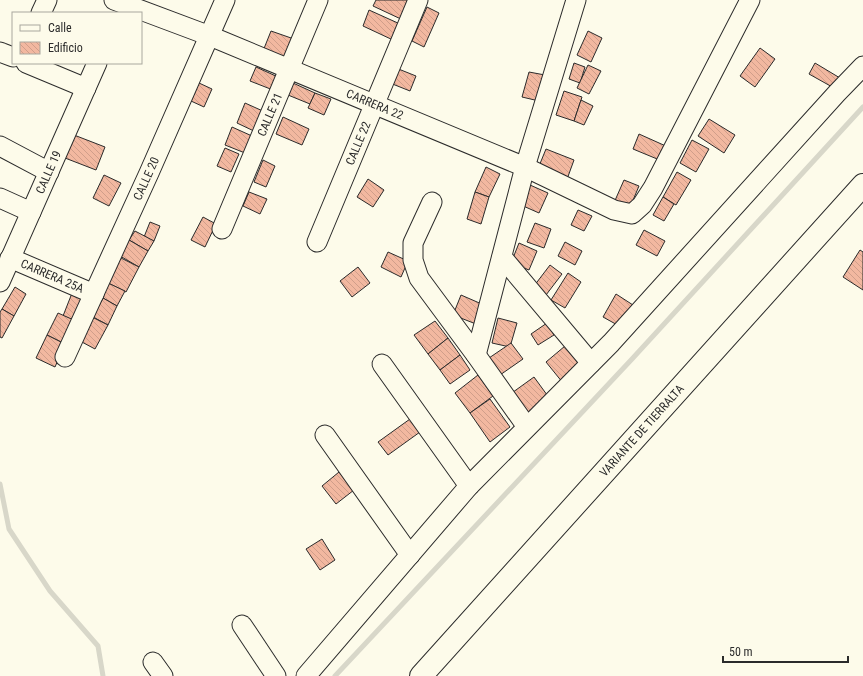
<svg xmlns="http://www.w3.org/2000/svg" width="863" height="676" font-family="'Roboto Condensed',sans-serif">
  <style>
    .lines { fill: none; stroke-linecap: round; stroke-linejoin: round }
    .stream { stroke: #d8d7c9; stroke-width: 5 }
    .building { fill: url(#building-back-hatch); stroke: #2b2b2b }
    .minor-casing { stroke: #2b2b2b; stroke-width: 21 }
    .major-casing { stroke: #2b2b2b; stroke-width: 24 }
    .minor { stroke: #fdfbea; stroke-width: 19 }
    .major { stroke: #fdfbea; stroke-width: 22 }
    .labels { text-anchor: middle; stroke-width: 3; stroke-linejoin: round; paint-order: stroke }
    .street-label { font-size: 12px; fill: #2b2b2b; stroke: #fdfbea }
  </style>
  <defs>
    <pattern id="building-back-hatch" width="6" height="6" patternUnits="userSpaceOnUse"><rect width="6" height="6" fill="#f2b8a0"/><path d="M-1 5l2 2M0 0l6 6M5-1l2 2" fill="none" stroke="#d09e8a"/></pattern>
  </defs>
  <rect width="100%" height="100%" fill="#fdfbea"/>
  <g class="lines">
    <g class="stream">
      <polyline points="0,484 9,529 50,591 98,646 103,676"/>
      <polyline points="335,676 632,359 863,107"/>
    </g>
  </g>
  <g class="building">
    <polygon points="376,0 410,0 403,20 373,6"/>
    <polygon points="427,7 439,13 424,47 412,41"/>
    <polygon points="369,10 400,24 393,40 363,26"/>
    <polygon points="271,31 294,39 287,59 263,51"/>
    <polygon points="588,31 602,38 591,62 577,55"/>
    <polygon points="760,48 775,59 755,87 740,76"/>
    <polygon points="574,63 585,67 580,83 569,79"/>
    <polygon points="815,63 840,78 834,88 809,74"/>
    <polygon points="588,65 601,71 589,94 577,88"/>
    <polygon points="256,67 278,77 273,90 250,81"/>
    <polygon points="396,68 416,76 410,91 390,83"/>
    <polygon points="529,72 545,75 539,101 522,97"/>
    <polygon points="199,83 212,89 204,107 191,101"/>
    <polygon points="293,83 315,93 310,104 288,95"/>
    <polygon points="564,91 582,97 574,121 556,115"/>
    <polygon points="315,93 331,99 324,115 308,108"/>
    <polygon points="581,100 593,106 584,125 574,121"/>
    <polygon points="245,103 265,112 256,132 237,123"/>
    <polygon points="283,117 309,129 302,145 276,134"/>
    <polygon points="709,119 735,135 724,153 698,136"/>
    <polygon points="232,127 252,136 245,153 225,145"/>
    <polygon points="639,134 668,147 662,161 633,149"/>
    <polygon points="74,135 105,147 96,170 65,158"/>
    <polygon points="692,140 709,149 696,172 680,163"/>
    <polygon points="225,148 239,154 231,172 217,166"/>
    <polygon points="546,149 574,160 566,182 537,171"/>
    <polygon points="263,160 275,166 266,187 254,182"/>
    <polygon points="486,167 500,174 489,197 475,192"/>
    <polygon points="677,172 691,180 676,205 663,197"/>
    <polygon points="104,175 121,183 109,206 93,198"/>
    <polygon points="368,179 384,190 373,207 357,197"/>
    <polygon points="624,180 639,186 628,212 613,205"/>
    <polygon points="530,185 548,193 539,213 521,205"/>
    <polygon points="249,192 267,199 260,214 243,206"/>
    <polygon points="475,192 489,197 481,224 467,219"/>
    <polygon points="663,197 674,204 664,221 653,215"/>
    <polygon points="578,210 592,216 584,231 571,225"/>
    <polygon points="203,217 216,224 205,247 191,240"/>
    <polygon points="150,222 160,226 154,241 144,237"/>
    <polygon points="535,223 551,229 544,248 527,242"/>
    <polygon points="644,230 665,241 657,256 636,245"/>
    <polygon points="135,231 154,241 148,251 129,240"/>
    <polygon points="129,240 148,251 139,267 120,256"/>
    <polygon points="565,242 582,251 575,265 558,256"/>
    <polygon points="519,243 537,251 529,270 511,263"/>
    <polygon points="860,250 863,252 863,290 843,277"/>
    <polygon points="388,252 408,261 401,277 381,267"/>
    <polygon points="117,256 139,267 126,292 104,281"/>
    <polygon points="550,265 562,274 546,295 534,286"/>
    <polygon points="358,267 370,283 352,297 340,281"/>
    <polygon points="568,273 581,282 565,308 551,300"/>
    <polygon points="108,283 125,291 117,306 101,297"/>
    <polygon points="15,287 26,294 14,316 2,309"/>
    <polygon points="74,288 88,293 76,321 63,316"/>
    <polygon points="616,294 633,305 621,327 603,317"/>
    <polygon points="461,295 484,305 476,324 453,315"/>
    <polygon points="103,298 117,306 108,325 93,317"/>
    <polygon points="2,309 14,316 2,338 0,337 0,312"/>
    <polygon points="58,313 76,321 65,344 47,335"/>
    <polygon points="92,317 108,325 95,349 80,341"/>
    <polygon points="498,318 517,323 510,347 492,343"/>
    <polygon points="435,321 448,338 428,354 414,335"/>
    <polygon points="547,323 554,335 538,345 531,334"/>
    <polygon points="47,335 65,344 55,367 36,358"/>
    <polygon points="448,338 460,355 440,370 428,354"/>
    <polygon points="511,343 523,359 500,375 489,358"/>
    <polygon points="565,346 582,368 563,383 546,362"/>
    <polygon points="460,355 470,370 450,384 440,370"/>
    <polygon points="478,375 493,396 470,413 455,393"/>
    <polygon points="534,377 550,399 525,417 509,395"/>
    <polygon points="490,399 510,427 490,442 470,413"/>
    <polygon points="410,419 420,432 388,455 378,442"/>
    <polygon points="339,472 354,490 336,504 322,486"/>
    <polygon points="322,539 335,560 320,570 306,549"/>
  </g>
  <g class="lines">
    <g class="minor-casing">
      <g id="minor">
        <path id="s1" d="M114,0L210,36L525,167L614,210L632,214L642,205L653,188L750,0"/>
        <polyline points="41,13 47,0"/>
        <polyline points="0,52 13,57"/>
        <polyline points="26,63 86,88"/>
        <polyline points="0,146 49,172"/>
        <polyline points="0,198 31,212"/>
        <polyline points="432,202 413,243 413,260 419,278 476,355 527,427"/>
        <path id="s2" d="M222,229L318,0"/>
        <path id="s3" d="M317,242L418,0"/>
        <polyline points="502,257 591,363"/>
        <path id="s4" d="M10,258L94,294"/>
        <path id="s5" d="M0,282L97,63"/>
        <polyline points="476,355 525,167 576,0"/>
        <path id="s6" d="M65,357L149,173L225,0"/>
        <polyline points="382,364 469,486"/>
        <polyline points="325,435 410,555"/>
        <polyline points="242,625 276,676"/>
        <polyline points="153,662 163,676"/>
        <polyline points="306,676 469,486 611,343 837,93 863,66"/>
      </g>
    </g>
    <g class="major-casing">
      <g id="major">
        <path id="s7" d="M421,676L863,185"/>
      </g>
    </g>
    <use href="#minor" class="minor"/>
    <use href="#major" class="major"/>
  </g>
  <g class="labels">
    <g class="street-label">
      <text dy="4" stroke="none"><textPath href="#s1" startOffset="281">CARRERA 22</textPath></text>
      <text dy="4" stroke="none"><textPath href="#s2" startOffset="124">CALLE 21</textPath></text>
      <text dy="4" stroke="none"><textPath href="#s3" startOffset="107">CALLE 22</textPath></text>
      <text dy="4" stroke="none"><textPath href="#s5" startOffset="120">CALLE 19</textPath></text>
      <text dy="4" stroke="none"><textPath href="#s6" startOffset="196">CALLE 20</textPath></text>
      <text dy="4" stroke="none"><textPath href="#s4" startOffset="46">CARRERA 25A</textPath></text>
      <text dy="4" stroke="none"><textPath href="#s7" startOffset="330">VARIANTE DE TIERRALTA</textPath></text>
    </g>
  </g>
  <rect x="12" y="12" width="130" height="52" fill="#fdfbea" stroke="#a9a89e"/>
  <rect x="20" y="25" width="20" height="6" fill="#fdfbea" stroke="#a9a89e"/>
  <text x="48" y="32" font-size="12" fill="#2b2b2b">Calle</text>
  <rect x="20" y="42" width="20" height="12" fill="url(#building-back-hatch)" stroke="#a9a89e"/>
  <text x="48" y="52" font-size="12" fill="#2b2b2b">Edificio</text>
  <path d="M723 656v6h125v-6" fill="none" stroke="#2b2b2b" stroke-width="2"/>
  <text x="729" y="656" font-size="12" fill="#2b2b2b" stroke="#fdfbea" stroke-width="3" paint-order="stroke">50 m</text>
</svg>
